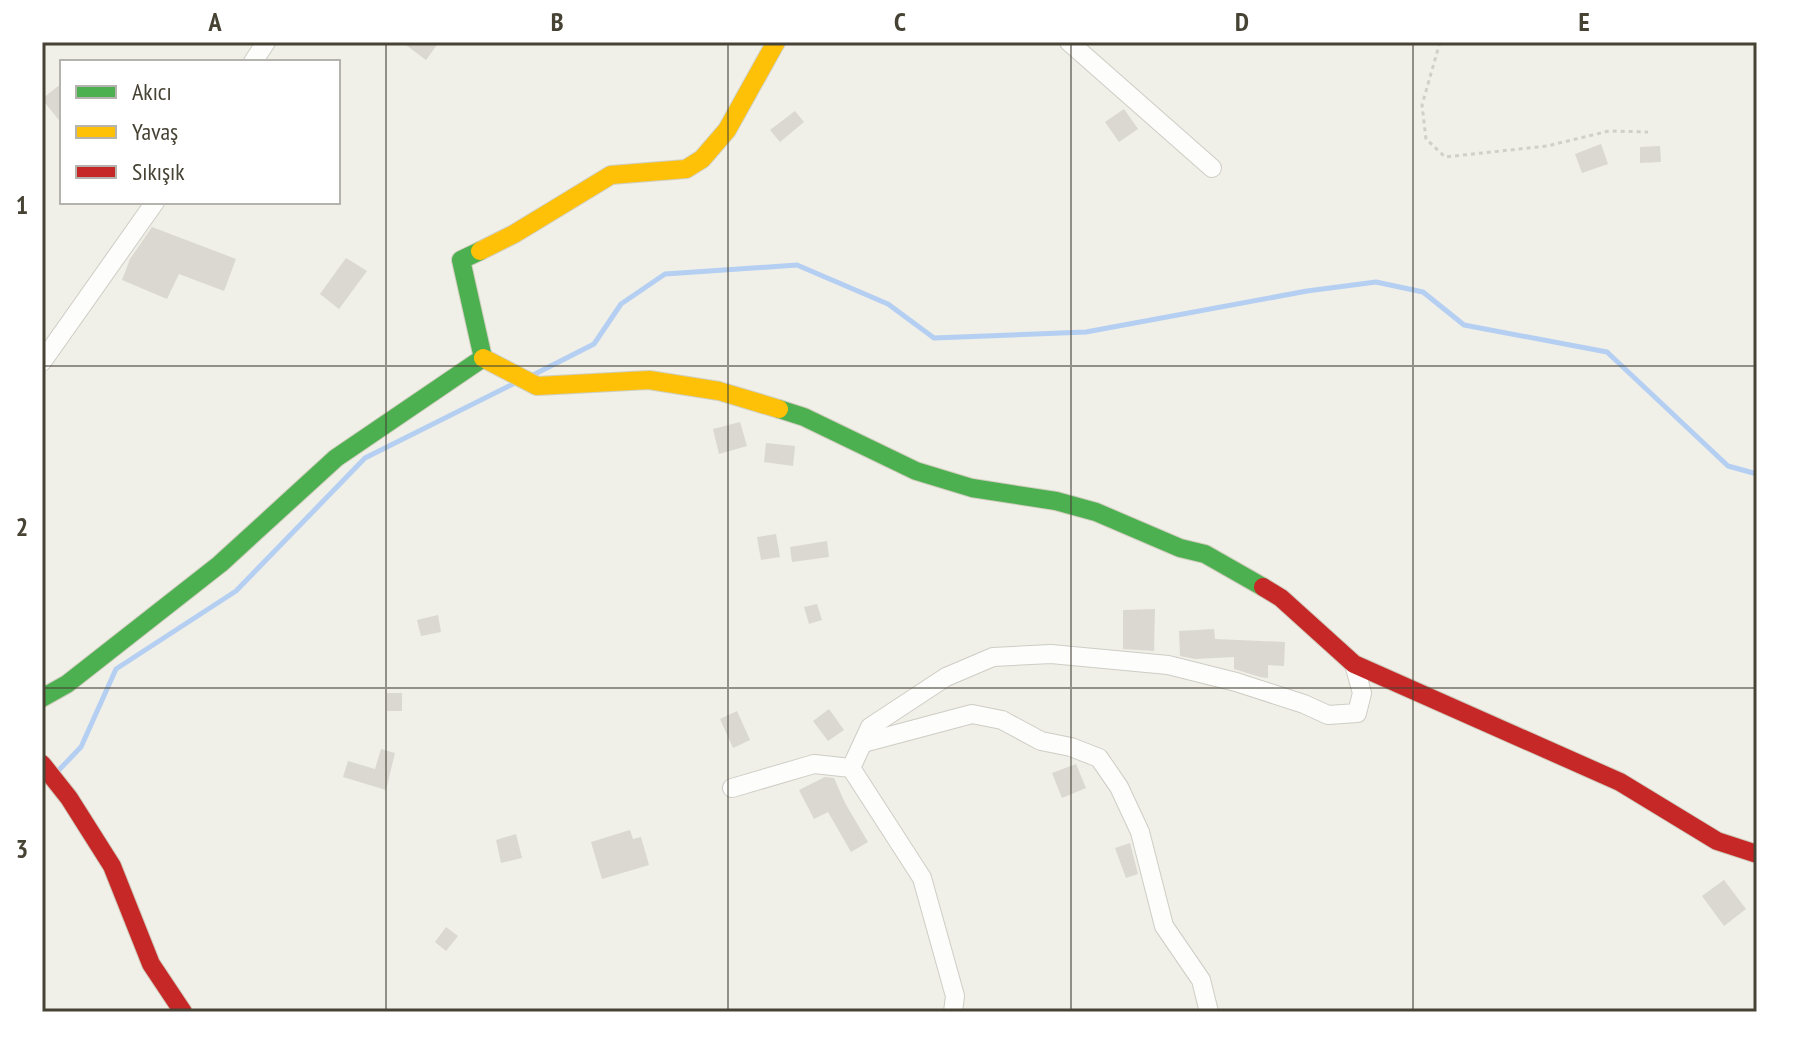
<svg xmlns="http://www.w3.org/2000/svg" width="1799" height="1054" font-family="'PT Sans Narrow',sans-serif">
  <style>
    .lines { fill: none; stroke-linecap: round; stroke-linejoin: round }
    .stream { stroke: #b4cff2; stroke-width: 5 }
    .building { fill: #dad8d0 }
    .street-casing { stroke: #cecdc5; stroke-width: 20 }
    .fast-casing { stroke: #d0cebe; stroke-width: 20 }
    .slow-casing { stroke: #d0cebe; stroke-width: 20 }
    .jam-casing { stroke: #d0cebe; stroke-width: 20 }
    .path { stroke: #d1cfc9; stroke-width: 3; stroke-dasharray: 4 4; stroke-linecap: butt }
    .street { stroke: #fdfdfc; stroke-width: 18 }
    .fast { stroke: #4caf50; stroke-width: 18 }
    .slow { stroke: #ffc107; stroke-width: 18 }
    .jam { stroke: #c62828; stroke-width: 18 }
    .grid { fill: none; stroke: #464234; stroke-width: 2; stroke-opacity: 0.55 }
    .neatline { fill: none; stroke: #464234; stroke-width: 3 }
    .grid-label { font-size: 26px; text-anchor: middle; font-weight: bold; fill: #464234 }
  </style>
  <rect width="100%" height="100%" fill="#f0efe8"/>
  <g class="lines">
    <g class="stream">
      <polyline points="533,375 594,344 621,304 665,274 797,265 888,304 934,338 1086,332 1307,291 1376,282 1423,292 1464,325 1607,352 1728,466 1757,474"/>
      <polyline points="57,772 81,747 116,669 236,591 365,458 513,384"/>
    </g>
  </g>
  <g class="building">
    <polygon points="402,42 439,42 426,60"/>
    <polygon points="62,83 62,124 42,99"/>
    <polygon points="1124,109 1138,129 1119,142 1105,122"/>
    <polygon points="795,111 804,122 780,142 770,130"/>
    <polygon points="1601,144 1608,164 1582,173 1575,154"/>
    <polygon points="1660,146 1661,162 1640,163 1640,147"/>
    <polygon points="152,227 236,259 224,291 179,274 167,299 122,280 130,259"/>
    <polygon points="346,258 367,271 339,309 320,294"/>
    <polygon points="740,422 747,446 719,454 713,429"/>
    <polygon points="766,443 795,446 793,466 764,462"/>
    <polygon points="776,534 780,557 761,560 757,537"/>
    <polygon points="827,541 829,557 792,562 790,547"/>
    <polygon points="817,604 822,620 809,624 804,607"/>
    <polygon points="1155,609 1154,651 1123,649 1123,610"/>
    <polygon points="438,615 441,632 421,636 417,620"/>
    <polygon points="1214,629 1215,639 1285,642 1284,666 1268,665 1268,678 1260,677 1234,669 1234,657 1195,659 1180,656 1179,631"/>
    <rect x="387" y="693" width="15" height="18"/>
    <polygon points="829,709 844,730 828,741 813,721"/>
    <polygon points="737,711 750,740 733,748 720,719"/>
    <polygon points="381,749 395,753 386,790 343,777 348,761 375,769"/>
    <polygon points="1076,764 1086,788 1062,798 1052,773"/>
    <polygon points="825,777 834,778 845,803 868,842 851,852 828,812 814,819 799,790"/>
    <polygon points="630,830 633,839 641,837 649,865 602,879 591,842"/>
    <polygon points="516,834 522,858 501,863 496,840"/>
    <polygon points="1130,843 1138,874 1126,878 1115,848"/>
    <polygon points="1724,880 1746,909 1724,926 1702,896"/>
    <polygon points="446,927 458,936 446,951 435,942"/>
  </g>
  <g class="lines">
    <g class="street-casing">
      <g id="street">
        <polyline points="1069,42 1212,168"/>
        <polyline points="253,62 266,42"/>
        <polyline points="42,362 155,202"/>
        <polyline points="863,743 972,714 1002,720 1041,741 1071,747 1099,758 1119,787 1140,832 1164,926 1201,980 1209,1012"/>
        <polyline points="851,768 870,727 946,677 993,657 1051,654 1168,665 1236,682 1304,704 1328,715 1357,713 1362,693 1354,664"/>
        <polyline points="732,788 814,764 851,768 922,878 955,996 953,1012"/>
      </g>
    </g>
    <g class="fast-casing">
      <g id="fast">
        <polyline points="779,409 804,417 916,471 972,488 1056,501 1096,512 1180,548 1205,554 1263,587"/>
        <polyline points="42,698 67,684 220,564 336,458 483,358 461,260 480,251"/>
      </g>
    </g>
    <g class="slow-casing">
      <g id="slow">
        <polyline points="480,251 514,234 611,175 686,169 702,159 727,130 776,42"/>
        <polyline points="483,358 537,386 649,380 719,391 779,409"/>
      </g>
    </g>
    <g class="jam-casing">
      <g id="jam">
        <polyline points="1263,587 1281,598 1354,664 1620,782 1717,841 1757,854"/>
        <polyline points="42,764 69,798 112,866 151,964 183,1012"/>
      </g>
    </g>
    <polyline class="path" points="1440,42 1422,105 1426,139 1445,157 1547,146 1609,131 1648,132"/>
    <use href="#street" class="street"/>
    <use href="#fast" class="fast"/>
    <use href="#slow" class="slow"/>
    <use href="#jam" class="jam"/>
  </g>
  <path class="grid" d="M386,42V1012M728,42V1012M1071,42V1012M1413,42V1012M42,366H1757M42,688H1757"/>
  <rect width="1799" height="1054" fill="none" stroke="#ffffff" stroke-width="88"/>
  <rect x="60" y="60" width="280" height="144" fill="#ffffff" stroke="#b5b3ae" stroke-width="2"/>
  <rect x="76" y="86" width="40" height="12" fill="#4caf50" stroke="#b5b3ae" stroke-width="2"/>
  <text x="132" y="100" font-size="24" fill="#464234">Akıcı</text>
  <rect x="76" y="126" width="40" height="12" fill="#ffc107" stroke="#b5b3ae" stroke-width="2"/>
  <text x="132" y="140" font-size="24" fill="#464234">Yavaş</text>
  <rect x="76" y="166" width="40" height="12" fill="#c62828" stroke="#b5b3ae" stroke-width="2"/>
  <text x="132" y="180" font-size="24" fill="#464234">Sıkışık</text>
  <rect x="44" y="44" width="1711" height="966" class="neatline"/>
  <g class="grid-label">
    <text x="215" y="31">A</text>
    <text x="557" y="31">B</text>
    <text x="900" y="31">C</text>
    <text x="1242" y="31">D</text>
    <text x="1584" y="31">E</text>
    <text x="22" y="214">1</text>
    <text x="22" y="536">2</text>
    <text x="22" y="858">3</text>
  </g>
</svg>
